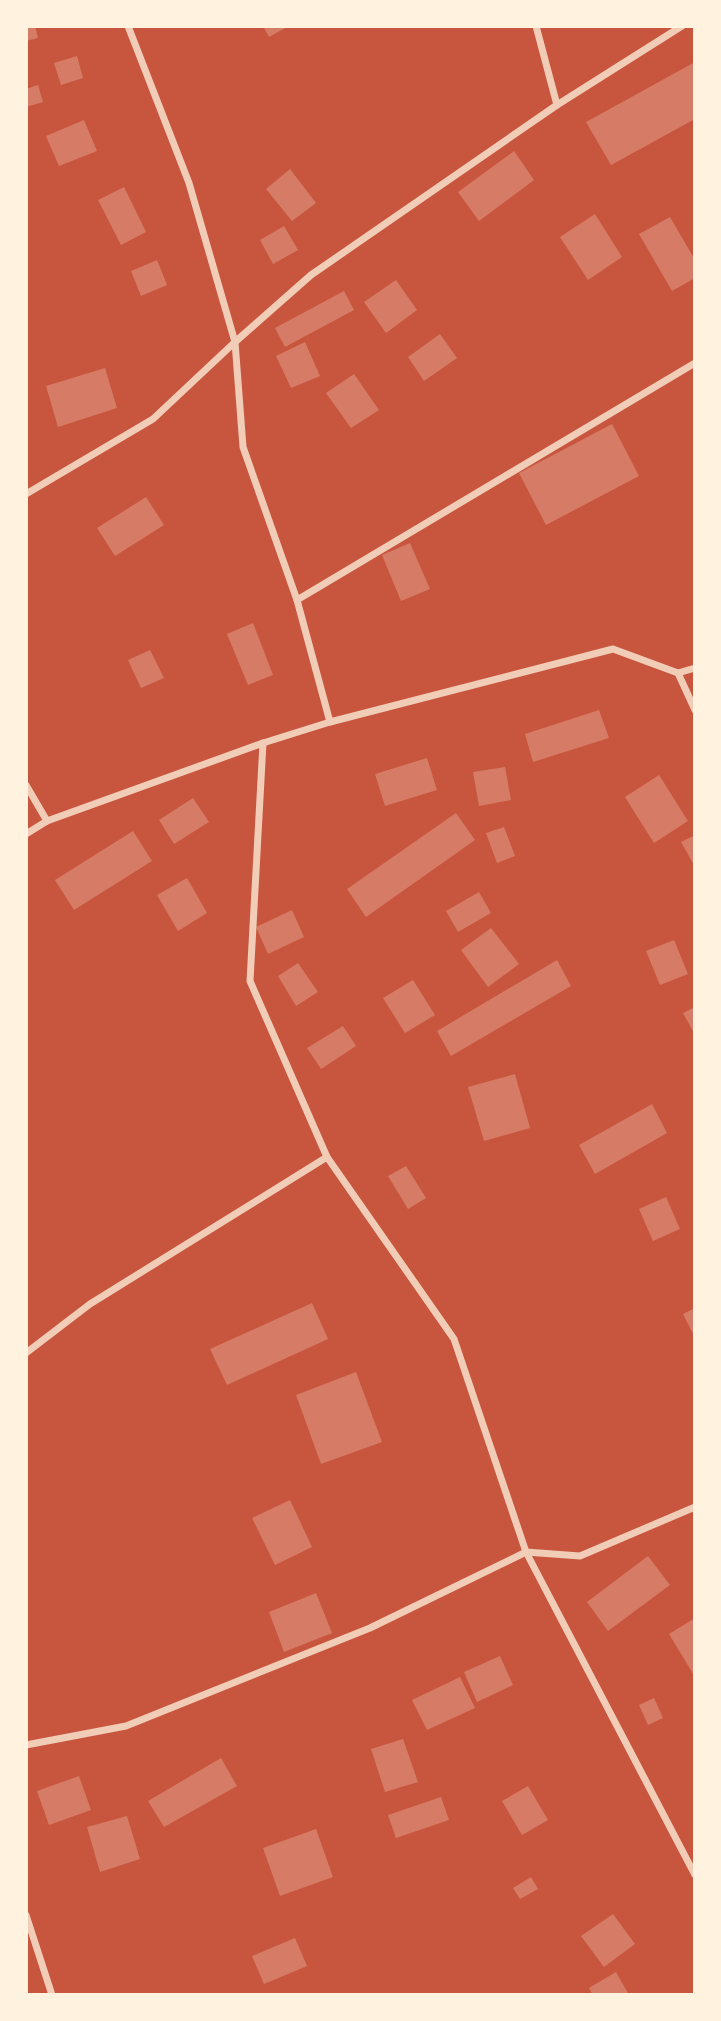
<svg xmlns="http://www.w3.org/2000/svg" width="721" height="2021" font-family="Karla,sans-serif">
  <style>
    .building { fill: #d67c66 }
    .lines { fill: none; stroke-linecap: round; stroke-linejoin: round }
    .minor { stroke: #f1ccb7; stroke-width: 7 }
  </style>
  <rect width="100%" height="100%" fill="#c8553d"/>
  <g class="building">
    <polygon points="26,26 35,26 38,38 26,41"/>
    <polygon points="263,26 289,26 269,37"/>
    <polygon points="77,56 83,78 61,85 54,63"/>
    <polygon points="695,62 695,119 611,165 586,122"/>
    <polygon points="38,85 43,102 26,107 26,89"/>
    <polygon points="84,120 97,151 59,166 46,136"/>
    <polygon points="514,151 534,180 479,221 458,192"/>
    <polygon points="290,169 316,203 292,221 266,189"/>
    <polygon points="124,187 146,232 121,245 98,200"/>
    <polygon points="595,214 622,257 588,280 560,237"/>
    <polygon points="670,217 695,260 695,278 672,291 639,234"/>
    <polygon points="284,226 298,250 273,264 260,240"/>
    <polygon points="157,260 167,285 141,296 131,271"/>
    <polygon points="396,280 417,310 386,333 364,302"/>
    <polygon points="344,291 354,310 285,347 275,328"/>
    <polygon points="440,334 457,358 424,381 408,357"/>
    <polygon points="305,342 320,376 291,388 276,356"/>
    <polygon points="105,368 117,408 58,427 46,386"/>
    <polygon points="354,374 379,410 351,428 326,393"/>
    <polygon points="612,424 639,476 546,525 519,473"/>
    <polygon points="146,497 164,525 115,556 97,528"/>
    <polygon points="410,543 430,589 401,601 382,555"/>
    <polygon points="253,623 273,675 248,685 227,634"/>
    <polygon points="150,650 164,678 141,688 128,660"/>
    <polygon points="599,710 609,738 533,762 525,734"/>
    <polygon points="427,758 437,790 385,806 375,774"/>
    <polygon points="505,767 511,800 479,806 473,772"/>
    <polygon points="659,775 688,821 654,843 625,797"/>
    <polygon points="193,798 209,822 174,844 159,820"/>
    <polygon points="456,813 475,840 366,917 347,889"/>
    <polygon points="504,827 515,856 497,863 486,833"/>
    <polygon points="133,831 152,861 74,910 55,880"/>
    <polygon points="695,835 695,867 681,842"/>
    <polygon points="187,878 207,913 178,931 157,895"/>
    <polygon points="479,892 491,913 458,932 446,911"/>
    <polygon points="292,910 304,937 268,954 256,927"/>
    <polygon points="491,928 519,964 488,987 461,950"/>
    <polygon points="674,940 688,974 660,985 646,951"/>
    <polygon points="557,960 571,986 451,1056 437,1031"/>
    <polygon points="298,963 318,992 296,1006 278,976"/>
    <polygon points="413,980 435,1015 405,1033 383,998"/>
    <polygon points="695,1007 695,1035 683,1013"/>
    <polygon points="343,1026 356,1046 321,1069 307,1048"/>
    <polygon points="515,1074 530,1128 484,1141 468,1087"/>
    <polygon points="652,1104 667,1133 595,1174 579,1145"/>
    <polygon points="406,1166 426,1198 408,1209 388,1176"/>
    <polygon points="666,1197 680,1229 653,1241 639,1209"/>
    <polygon points="312,1303 328,1339 227,1385 210,1349"/>
    <polygon points="695,1308 695,1338 683,1314"/>
    <polygon points="356,1372 382,1442 321,1464 296,1395"/>
    <polygon points="290,1500 312,1547 275,1565 252,1518"/>
    <polygon points="648,1556 670,1585 608,1631 587,1602"/>
    <polygon points="316,1593 332,1633 284,1652 269,1612"/>
    <polygon points="695,1618 695,1677 669,1634"/>
    <polygon points="500,1656 513,1685 477,1702 464,1672"/>
    <polygon points="460,1677 475,1708 427,1730 412,1700"/>
    <polygon points="654,1698 663,1718 648,1725 639,1705"/>
    <polygon points="403,1739 418,1782 385,1792 371,1749"/>
    <polygon points="221,1758 237,1786 164,1827 148,1801"/>
    <polygon points="79,1776 91,1810 49,1825 37,1791"/>
    <polygon points="528,1786 548,1820 522,1835 502,1801"/>
    <polygon points="441,1797 449,1820 396,1838 388,1815"/>
    <polygon points="127,1816 140,1859 100,1872 87,1827"/>
    <polygon points="316,1829 333,1877 280,1896 263,1848"/>
    <polygon points="531,1877 538,1889 520,1899 513,1888"/>
    <polygon points="613,1914 635,1944 604,1967 581,1936"/>
    <polygon points="295,1938 307,1966 264,1984 252,1956"/>
    <polygon points="616,1972 629,1995 593,1995 589,1988"/>
  </g>
  <g class="lines">
    <g class="minor">
      <polyline points="128,26 189,183 235,342 243,447 297,600 330,722"/>
      <polyline points="536,26 557,105"/>
      <polyline points="26,494 153,419 235,342 311,275 557,105 682,26"/>
      <polyline points="297,600 695,363"/>
      <polyline points="678,673 695,710"/>
      <polyline points="263,743 250,981 327,1157 454,1339 526,1552 695,1875"/>
      <polyline points="26,785 47,821"/>
      <polyline points="26,834 47,821 263,743 330,722 613,649 678,673 695,668"/>
      <polyline points="26,1353 90,1304 327,1157"/>
      <polyline points="26,1745 126,1726 370,1628 526,1552 580,1556 695,1507"/>
      <polyline points="26,1915 52,1995"/>
    </g>
  </g>
  <rect width="721" height="2021" fill="none" stroke="#fff3e0" stroke-width="56"/>
</svg>
